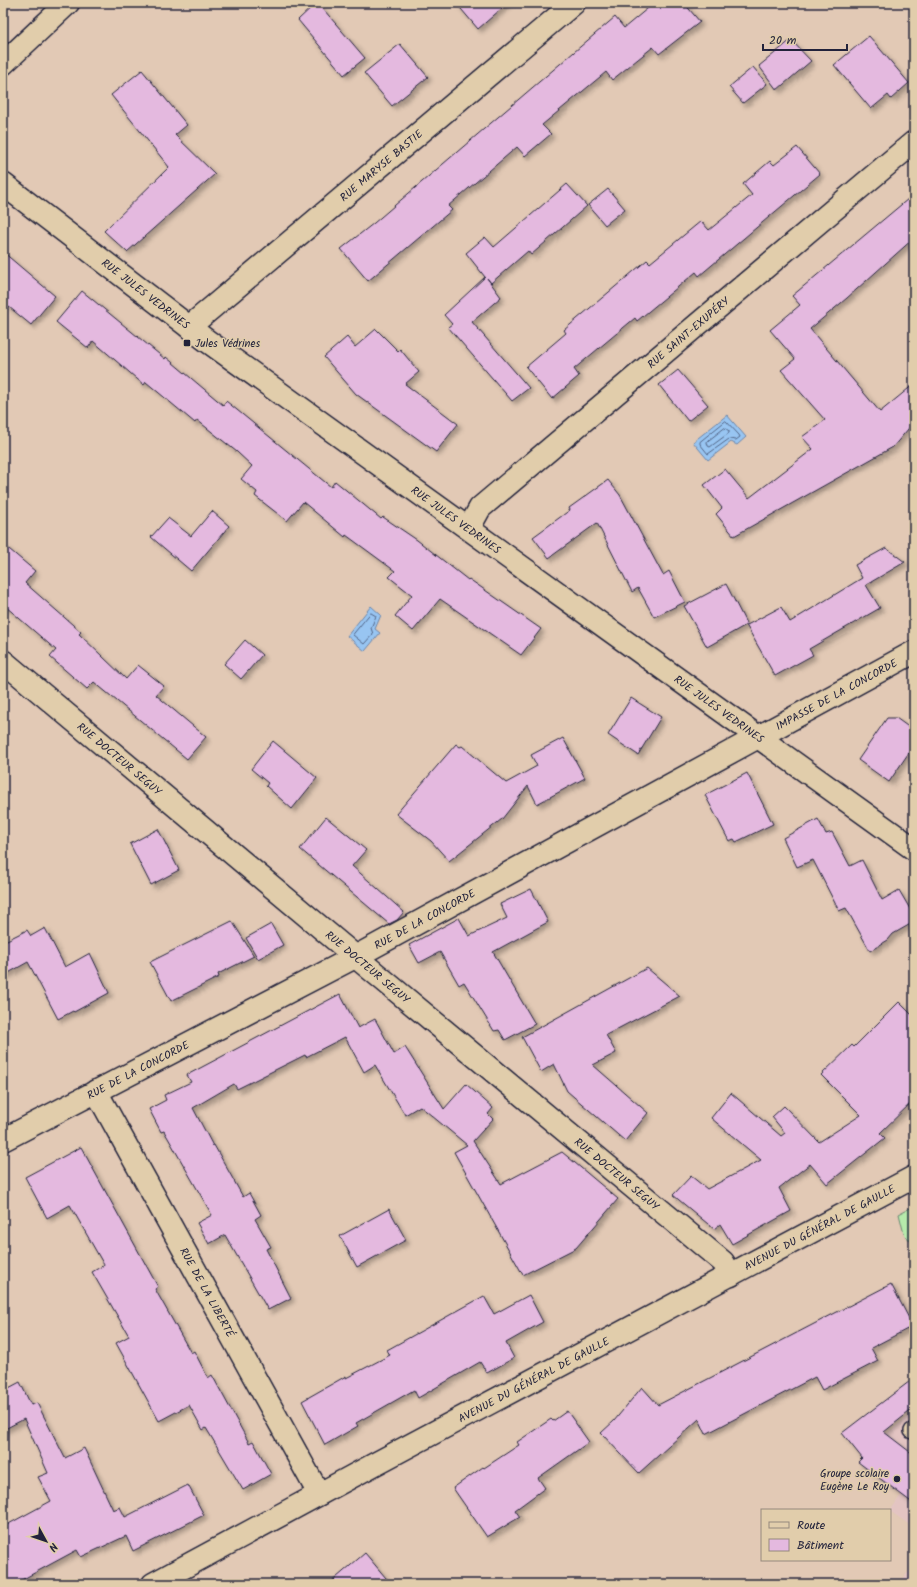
<svg xmlns="http://www.w3.org/2000/svg" width="917" height="1587" font-family="Kalam,sans-serif">
  <style>
    .built { fill: #e3c4c2 }
    .green { fill: #b6eaab; stroke: #6c8673 }
    .water { fill: #98c5f2; stroke: #6984a9 }
    .lines { fill: none; stroke-linecap: round; stroke-linejoin: round }
    .shore { stroke: #516384; stroke-width: 1 }
    .building { fill: #e4b9df; stroke: #22223b; filter: url(#shadow) }
    .service-casing { stroke: #22223b; stroke-width: 18 }
    .minor-casing { stroke: #22223b; stroke-width: 25 }
    .secondary-casing { stroke: #22223b; stroke-width: 25 }
    .service { stroke: #e1cdab; stroke-width: 15 }
    .minor { stroke: #e1cdab; stroke-width: 22 }
    .secondary { stroke: #e1cdab; stroke-width: 22 }
    .poi-dot { fill: #22223b; stroke: #e1cdab; stroke-width: 1.5 }
    .labels { text-anchor: middle; stroke-width: 3; stroke-linejoin: round; paint-order: stroke }
    .street-label { font-size: 11px; fill: #22223b; stroke: #e1cdab }
    .poi-label { font-size: 11px; fill: #22223b; stroke: #e1cdab; text-anchor: start }
  </style>
  <defs>
    <filter id="shadow"><feDropShadow dx="3.5" dy="3.5" stdDeviation="2" flood-color="#0004"/></filter>
  </defs>
  <rect width="100%" height="100%" fill="#e2c9b5"/>
  <filter id="ink" filterUnits="userSpaceOnUse"><feTurbulence type="fractalNoise" baseFrequency=".025" numOctaves="2"/><feDisplacementMap in="SourceGraphic" scale="8" xChannelSelector="R" yChannelSelector="G"/><feConvolveMatrix kernelMatrix="1 2 1 2 8 2 1 2 1" color-interpolation-filters="sRGB"/></filter>
  <g filter="url(#ink)">
    <g class="built">
      <polygon points="914,1412 914,1528 890,1511 901,1495 858,1462 873,1444"/>
      <polygon points="914,1565 914,1584 899,1584"/>
    </g>
    <polygon class="green" points="914,1206 914,1245 904,1234 899,1214"/>
    <g class="water">
      <polygon points="727,415 746,437 737,445 731,442 708,460 693,442"/>
      <polygon points="371,606 381,615 375,629 380,633 365,651 347,636"/>
    </g>
    <g class="lines">
      <g class="shore">
        <polygon points="726,421 739,435 740,437 736,440 729,439 708,454 700,444 700,442"/>
        <polygon points="725,428 729,431 729,433 710,447 708,446 707,442"/>
        <polygon points="371,613 376,616 371,628 373,634 364,644 353,635"/>
      </g>
    </g>
    <g class="building">
      <polygon points="316,3 318,3 365,58 344,75 298,20"/>
      <polygon points="456,3 508,3 478,29"/>
      <polygon points="654,3 684,3 700,22 659,54 653,47 612,80 606,72 542,125 551,134 525,156 517,147 448,206 452,210 368,281 341,249 374,223 615,17 624,28"/>
      <polygon points="869,36 909,83 891,99 888,95 871,109 834,65"/>
      <polygon points="791,40 811,61 777,90 759,66"/>
      <polygon points="400,44 428,77 392,106 364,73"/>
      <polygon points="753,67 767,84 743,103 729,87"/>
      <polygon points="142,70 187,125 175,135 215,174 127,252 104,231 169,167 111,95"/>
      <polygon points="797,147 820,174 699,276 696,272 637,321 635,318 574,369 579,376 552,399 526,367 566,333 564,330 647,260 650,263 701,221 709,230 752,195 743,184 770,161 774,165"/>
      <polygon points="567,184 587,206 531,255 528,251 491,283 487,278 501,297 472,322 529,388 512,401 448,327 452,324 444,315 485,277 466,253 485,237 494,247"/>
      <polygon points="608,189 625,209 605,225 588,205"/>
      <polygon points="914,194 914,238 847,298 810,329 880,412 914,384 914,422 893,447 734,536 716,514 722,508 704,485 725,469 749,498 813,449 802,437 825,420 781,370 795,359 770,330 800,305 792,296"/>
      <polygon points="3,252 55,296 31,325 3,302"/>
      <polygon points="82,291 165,359 166,357 223,405 226,401 331,487 335,481 381,519 383,517 417,540 468,580 469,579 541,629 521,655 440,599 413,631 395,616 412,595 389,577 395,571 346,535 345,537 303,502 287,521 255,496 257,492 241,479 252,466 237,452 197,420 195,423 146,382 144,385 93,341 88,348 56,322"/>
      <polygon points="376,329 398,351 400,349 419,372 405,384 458,424 436,452 356,394 324,357 347,337 355,347"/>
      <polygon points="678,370 708,405 688,421 659,385"/>
      <polygon points="608,480 620,495 663,575 669,571 685,602 654,617 638,588 632,592 597,523 549,558 533,537 570,510 569,508"/>
      <polygon points="212,511 229,526 191,571 151,537 168,518 191,536"/>
      <polygon points="3,544 35,571 25,583 81,632 79,634 126,679 138,665 164,686 156,695 206,737 187,759 94,682 87,689 50,657 56,650 5,606 3,609"/>
      <polygon points="886,548 905,562 866,585 880,608 809,649 813,655 775,676 746,625 707,647 684,606 726,584 747,625 781,607 790,622 862,578 855,565"/>
      <polygon points="245,640 262,655 241,679 224,664"/>
      <polygon points="631,698 661,717 638,755 608,735"/>
      <polygon points="887,718 896,718 914,731 914,745 889,782 858,760"/>
      <polygon points="563,738 585,778 537,804 528,786 502,819 449,861 431,841 396,814 456,744 460,747 462,746 506,783 537,766 531,755"/>
      <polygon points="273,741 317,778 292,809 266,786 268,783 251,769"/>
      <polygon points="747,773 773,824 736,842 734,839 729,841 705,795"/>
      <polygon points="326,817 366,850 352,866 404,912 397,920 389,924 300,849"/>
      <polygon points="818,819 826,834 832,832 850,866 862,860 882,900 899,890 914,916 914,922 893,934 888,940 870,951 846,908 839,911 813,860 797,867 783,838"/>
      <polygon points="158,829 179,870 151,885 130,844"/>
      <polygon points="531,889 548,922 493,952 535,1024 505,1040 499,1030 494,1031 464,982 459,985 440,952 419,963 409,945 459,918 469,936 507,918 500,904"/>
      <polygon points="232,921 254,956 218,974 219,977 171,1001 150,962"/>
      <polygon points="271,924 283,945 258,959 246,938"/>
      <polygon points="45,928 65,967 90,953 109,993 74,1012 73,1011 58,1019 28,962 3,976 3,942 27,930 31,936"/>
      <polygon points="647,968 680,996 606,1035 616,1053 593,1065 648,1113 625,1141 567,1091 554,1064 541,1072 522,1037"/>
      <polygon points="340,994 358,1028 375,1019 394,1054 405,1047 444,1109 466,1084 493,1108 488,1114 493,1119 473,1141 501,1184 562,1152 618,1199 576,1248 523,1275 454,1152 467,1145 420,1106 405,1115 375,1065 364,1072 345,1037 306,1057 305,1055 237,1089 234,1084 193,1108 213,1146 214,1145 243,1197 249,1193 261,1215 255,1219 271,1247 266,1249 291,1298 268,1310 225,1235 209,1244 197,1223 212,1215 164,1131 161,1132 149,1109 166,1100 164,1095 191,1082 187,1075"/>
      <polygon points="899,1002 914,1017 914,1100 880,1133 885,1138 827,1184 810,1164 779,1188 791,1211 732,1244 720,1224 714,1229 673,1195 691,1176 707,1189 761,1160 711,1118 731,1093 781,1136 785,1133 772,1117 784,1106 819,1142 861,1115 821,1075 852,1045 854,1047"/>
      <polygon points="81,1147 158,1287 155,1289 191,1353 194,1351 208,1378 212,1375 249,1443 253,1441 271,1474 243,1490 206,1428 203,1430 189,1405 159,1421 116,1343 129,1336 92,1272 104,1265 70,1205 47,1218 25,1177"/>
      <polygon points="389,1209 406,1240 357,1267 340,1236"/>
      <polygon points="891,1284 913,1326 871,1348 878,1361 822,1390 815,1377 706,1434 699,1419 639,1473 601,1433 614,1421 642,1387 658,1405"/>
      <polygon points="529,1295 543,1322 506,1343 514,1358 487,1373 480,1362 418,1398 414,1390 356,1423 358,1426 325,1445 302,1401 346,1376 346,1378 390,1355 387,1350 484,1296 494,1314"/>
      <polygon points="914,1378 914,1408 884,1432 914,1455 914,1504 858,1462 862,1458 842,1433"/>
      <polygon points="20,1382 31,1405 37,1403 65,1458 84,1448 113,1510 120,1507 125,1517 188,1485 204,1515 133,1551 126,1536 81,1557 77,1550 14,1584 3,1584 3,1527 51,1501 38,1477 48,1473 24,1419 3,1430 3,1391"/>
      <polygon points="567,1411 589,1442 538,1478 545,1488 515,1510 520,1517 487,1537 453,1488 483,1467 484,1468 519,1445 517,1442 551,1419 553,1421"/>
      <polygon points="365,1553 391,1584 329,1584"/>
    </g>
    <g class="lines">
      <g class="service-casing">
        <polyline id="service" points="912,1431 914,1430"/>
      </g>
      <g class="minor-casing">
        <g id="minor">
          <polyline points="3,64 68,3"/>
          <path id="s1" d="M3,184L206,340L914,849"/>
          <path id="s2" d="M189,327L574,3"/>
          <path id="s3" d="M469,528L480,508L914,142"/>
          <path id="s4" d="M3,661L363,963L723,1262L731,1275"/>
          <path id="s5" d="M96,1091L319,1494"/>
          <path id="s6" d="M3,1140L355,957L914,652"/>
        </g>
      </g>
      <g class="secondary-casing">
        <g id="secondary">
          <path id="s7" d="M153,1584L375,1464L914,1177"/>
        </g>
      </g>
      <use href="#service" class="service"/>
      <use href="#minor" class="minor"/>
      <use href="#secondary" class="secondary"/>
    </g>
  </g>
  <g class="poi-dot">
    <rect x="183" y="339" width="8" height="8" rx="2"/>
    <circle cx="897" cy="1479" r="4"/>
  </g>
  <g class="labels">
    <g class="street-label">
      <text dy="4" stroke="none"><textPath href="#s2" startOffset="251">RUE MARYSE BASTIE</textPath></text>
      <text dy="4" stroke="none"><textPath href="#s1" startOffset="180">RUE JULES VEDRINES</textPath></text>
      <text dy="4" stroke="none"><textPath href="#s3" startOffset="295">RUE SAINT-EXUPÉRY</textPath></text>
      <text dy="4" stroke="none"><textPath href="#s1" startOffset="564">RUE JULES VEDRINES</textPath></text>
      <text dy="4" stroke="none"><textPath href="#s6" startOffset="945">IMPASSE DE LA CONCORDE</textPath></text>
      <text dy="4" stroke="none"><textPath href="#s1" startOffset="888">RUE JULES VEDRINES</textPath></text>
      <text dy="4" stroke="none"><textPath href="#s4" startOffset="152">RUE DOCTEUR SEGUY</textPath></text>
      <text dy="4" stroke="none"><textPath href="#s6" startOffset="476">RUE DE LA CONCORDE</textPath></text>
      <text dy="4" stroke="none"><textPath href="#s4" startOffset="476">RUE DOCTEUR SEGUY</textPath></text>
      <text dy="4" stroke="none"><textPath href="#s6" startOffset="152">RUE DE LA CONCORDE</textPath></text>
      <text dy="4" stroke="none"><textPath href="#s4" startOffset="800">RUE DOCTEUR SEGUY</textPath></text>
      <text dy="4" stroke="none"><textPath href="#s7" startOffset="756">AVENUE DU GÉNÉRAL DE GAULLE</textPath></text>
      <text dy="4" stroke="none"><textPath href="#s5" startOffset="230">RUE DE LA LIBERTÉ</textPath></text>
      <text dy="4" stroke="none"><textPath href="#s7" startOffset="432">AVENUE DU GÉNÉRAL DE GAULLE</textPath></text>
    </g>
    <g class="poi-label">
      <text x="195" y="347">Jules Védrines</text>
      <text x="889" y="1477" text-anchor="end">Groupe scolaire<tspan x="889" dy="13">Eugène Le Roy</tspan></text>
    </g>
  </g>
  <rect width="917" height="1587" fill="none" stroke="#e1cdab" stroke-width="16"/>
  <rect x="8" y="8" width="901" height="1571" fill="none" stroke="#22223b" stroke-width="1.5" filter="url(#ink)"/>
  <rect x="761" y="1509" width="130" height="52" fill="#e1cdab" stroke="#95897e"/>
  <rect x="769" y="1522" width="20" height="6" fill="#e1cdab" stroke="#95897e"/>
  <text x="797" y="1529" font-size="12" fill="#22223b">Route</text>
  <rect x="769" y="1539" width="20" height="12" fill="#e4b9df" stroke="#95897e"/>
  <text x="797" y="1549" font-size="12" fill="#22223b">Bâtiment</text>
  <g transform="translate(46 1541) rotate(130)" stroke="#e1cdab" stroke-width="3" paint-order="stroke">
  <path d="M0-3L7 15L0 10L-7 15Z" fill="#22223b"/>
  <text y="-6" font-size="11" font-weight="bold" text-anchor="middle" fill="#22223b">N</text>
  </g>
  <path d="M763 44v6h84v-6" fill="none" stroke="#22223b" stroke-width="2"/>
  <text x="769" y="44" font-size="12" fill="#22223b" stroke="#e1cdab" stroke-width="3" paint-order="stroke">20 m</text>
</svg>
